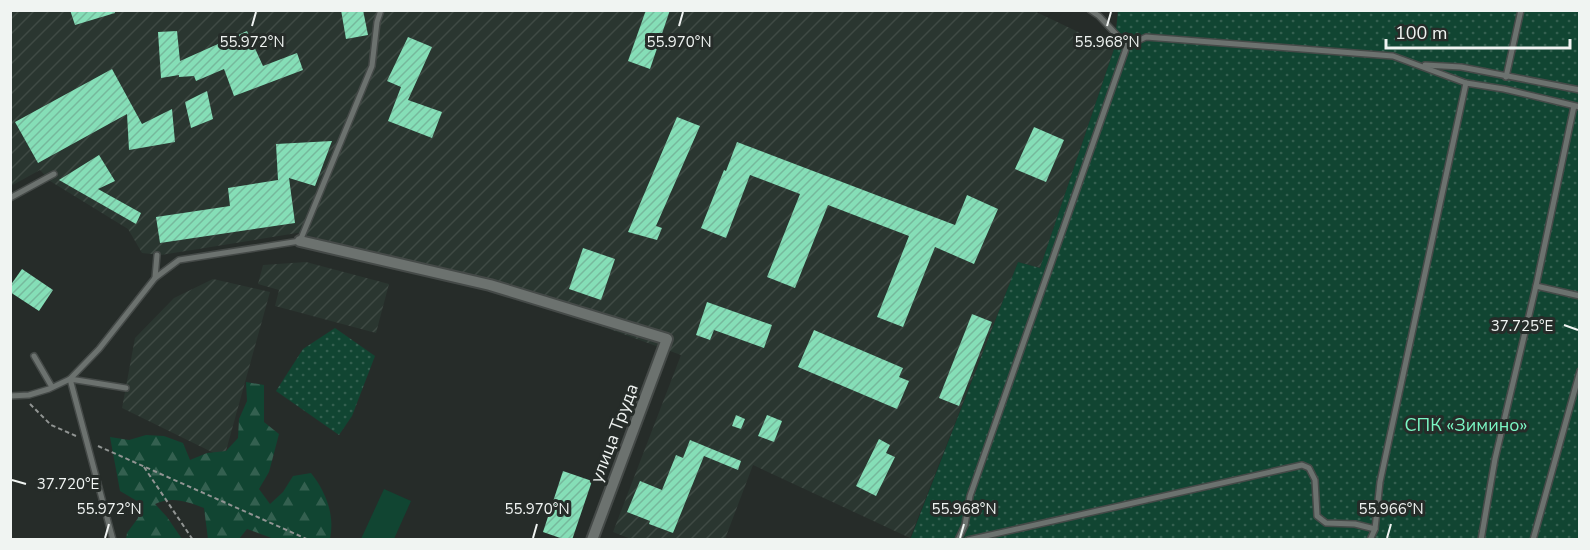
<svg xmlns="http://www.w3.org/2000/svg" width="1590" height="550" font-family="'Nunito Sans',sans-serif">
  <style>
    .industrial { fill: url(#industrial-furrows) }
    .grass { fill: url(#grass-dots) }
    .forest { fill: url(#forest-firs) }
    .pitch { fill: #114532 }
    .building { fill: url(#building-hatch) }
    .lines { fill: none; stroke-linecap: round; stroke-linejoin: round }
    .lane-casing { stroke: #454a48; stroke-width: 8 }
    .street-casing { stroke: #454a48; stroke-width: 14 }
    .path { stroke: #919593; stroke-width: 2; stroke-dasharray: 4.5 3; stroke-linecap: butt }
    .lane { stroke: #6c726f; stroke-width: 5 }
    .street { stroke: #6c726f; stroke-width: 10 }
    .ticks { fill: none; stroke: #f0f4f2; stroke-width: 2 }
    .labels { text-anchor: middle; stroke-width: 6; stroke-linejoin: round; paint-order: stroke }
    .park-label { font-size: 18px; fill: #7bf6c4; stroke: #262c29 }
    .street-label { font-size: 18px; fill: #f0f4f2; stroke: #262c29 }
    .ticks-label { font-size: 15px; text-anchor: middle; fill: #f0f4f2; stroke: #262c29; stroke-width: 6; stroke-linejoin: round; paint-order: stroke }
  </style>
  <defs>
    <pattern id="industrial-furrows" width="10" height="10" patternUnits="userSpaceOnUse" patternTransform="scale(1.5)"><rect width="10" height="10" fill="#2a3630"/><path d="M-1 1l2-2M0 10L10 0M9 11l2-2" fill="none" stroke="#3f4a44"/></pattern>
    <pattern id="grass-dots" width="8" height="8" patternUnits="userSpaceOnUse" patternTransform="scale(1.5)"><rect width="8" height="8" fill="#114532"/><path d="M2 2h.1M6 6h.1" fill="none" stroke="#346050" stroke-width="1.8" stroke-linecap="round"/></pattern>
    <pattern id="forest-firs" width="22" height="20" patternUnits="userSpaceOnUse" patternTransform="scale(1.5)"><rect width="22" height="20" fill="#114532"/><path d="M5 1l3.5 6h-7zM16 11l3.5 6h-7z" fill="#346050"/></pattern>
    <pattern id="building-hatch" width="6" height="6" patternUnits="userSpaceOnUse" patternTransform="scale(1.5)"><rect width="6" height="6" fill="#85deb7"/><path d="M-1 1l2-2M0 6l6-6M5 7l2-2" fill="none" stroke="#76b99c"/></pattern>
  </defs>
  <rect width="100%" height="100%" fill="#262c29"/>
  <g class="industrial">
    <polygon points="1032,10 1114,49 1040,268 1018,262 910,538 753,465 725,539 631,539 613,532 681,355 540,304 405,270 407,260 297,233 161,255 142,253 128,229 50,181 40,170 11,186 11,11"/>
    <polygon points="306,262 389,284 376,333 275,306 279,290 258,284 263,265"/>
    <polygon points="213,279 270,292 224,458 122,408 135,338 174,298"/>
  </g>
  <g class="grass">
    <polygon points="1118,11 1579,11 1579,539 910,540 1018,262 1040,268 1114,49"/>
    <polygon points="335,328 375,356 352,416 339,435 276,391 303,349"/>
  </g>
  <path class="forest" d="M246,382L264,385V422L279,434L269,472L259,489L270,504L283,492L293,476L311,473C326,492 335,515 330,539H274L247,529L239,539H208L204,508C187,501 171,496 155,504L167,517L182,539H126L127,533L138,518L137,501L120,491L110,437L129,440L146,435L164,436L183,443L190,460L207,453L226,451L238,438L239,419L247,401Z"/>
  <polygon class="pitch" points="384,489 411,501 394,539 361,539"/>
  <g class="building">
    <polygon points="70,10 114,10 115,13 75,25"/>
    <polygon points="341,10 363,10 368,35 346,39"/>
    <polygon points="646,10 670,10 650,69 628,61"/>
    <polygon points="177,31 180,61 247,31 263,66 297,53 303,70 234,96 224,69 196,81 194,76 179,77 179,75 161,78 158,32"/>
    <polygon points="408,37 432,47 408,100 442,112 432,138 388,121 401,87 387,81"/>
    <polygon points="112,69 142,124 172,109 175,142 129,150 127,114 38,163 15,122"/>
    <polygon points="207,91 213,119 191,128 185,102"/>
    <polygon points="677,117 700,126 656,226 662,228 657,240 628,232"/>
    <polygon points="1034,127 1064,140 1046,182 1015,169"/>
    <polygon points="332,141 315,186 289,178 295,223 160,243 156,217 230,206 228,188 278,180 276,144"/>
    <polygon points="737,142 955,225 967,195 998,209 974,264 935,247 903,327 877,317 909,236 828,205 795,288 767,277 800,194 750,175 726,238 701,228 724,170 726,171"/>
    <polygon points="99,155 115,181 98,189 141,213 136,224 59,180"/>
    <polygon points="583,248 615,259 601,300 569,289"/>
    <polygon points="22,269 53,290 39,311 10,292 10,286"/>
    <polygon points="707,302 772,325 764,348 714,330 710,340 696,335"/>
    <polygon points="972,314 992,322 959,406 939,398"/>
    <polygon points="814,330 903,368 899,377 909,381 897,409 798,367"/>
    <polygon points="736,415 745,419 741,429 732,426"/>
    <polygon points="767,415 782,421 774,442 758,436"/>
    <polygon points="879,439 890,445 886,453 895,457 876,496 856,486"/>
    <polygon points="690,440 741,461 738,470 704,456 673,533 649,524 650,521 627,512 640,481 662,490 676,455 683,458"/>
    <polygon points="563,471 592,481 572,540 566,540 543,532"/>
  </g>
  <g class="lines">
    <g class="lane-casing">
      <g id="lane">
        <polyline points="1090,10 1099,16 1127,46"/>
        <polyline points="1425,65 1461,67 1580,90"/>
        <polyline points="1506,77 1521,10"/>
        <polyline points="10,198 54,174"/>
        <polyline points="155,278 157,255"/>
        <polyline points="1536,286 1580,296"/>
        <polyline points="34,356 52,387"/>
        <polyline points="10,396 29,395 49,389 70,379 99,349 155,278 179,260 300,241 372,66 377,22 381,10"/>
        <polyline points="113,540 70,379 126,388"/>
        <polyline points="958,540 965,525 970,496 1127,46 1146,37 1393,56 1466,83 1504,89 1580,107"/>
        <polyline points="968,540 1302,465 1309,468 1315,480 1317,516 1326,523 1355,524 1375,529"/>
        <polyline points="1370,540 1375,529 1380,482 1466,83"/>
        <polyline points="1481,540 1495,459 1536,286 1574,106"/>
        <polyline points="1533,540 1580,371"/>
      </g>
    </g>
    <g class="street-casing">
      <polyline id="street" points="300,241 490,285 667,339 592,540"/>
    </g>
    <g class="path">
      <polyline points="30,404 51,425 76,436"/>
      <polyline points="98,446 309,540"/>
      <polyline points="144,467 193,540"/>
    </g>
    <use href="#lane" class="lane"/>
    <use href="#street" class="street"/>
  </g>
  <path class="ticks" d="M252,26L256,12M679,26L683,12M1107,26L1111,12M1564,325L1578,330M12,480L26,484M105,538L109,524M533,538L537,524M960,538L964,524M1387,538L1391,524"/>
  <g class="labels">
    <g class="park-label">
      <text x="1466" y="431">СПК «Зимино»</text>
    </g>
    <g class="street-label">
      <text transform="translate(614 433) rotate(-69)" y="6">улица Труда</text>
    </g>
  </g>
  <g class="ticks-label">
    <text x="252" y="47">55.972°N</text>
    <text x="679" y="47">55.970°N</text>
    <text x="1107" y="47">55.968°N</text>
    <text x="1522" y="331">37.725°E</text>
    <text x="68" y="489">37.720°E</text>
    <text x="109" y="514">55.972°N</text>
    <text x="537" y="514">55.970°N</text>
    <text x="964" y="514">55.968°N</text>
    <text x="1391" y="514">55.966°N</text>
  </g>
  <rect width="1590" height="550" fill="none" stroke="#f0f4f2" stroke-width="24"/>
  <path d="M1386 39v9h184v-9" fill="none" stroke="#f0f4f2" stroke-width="3"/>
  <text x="1395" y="39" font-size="18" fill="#f0f4f2" stroke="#262c29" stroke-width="4.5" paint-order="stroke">100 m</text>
</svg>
